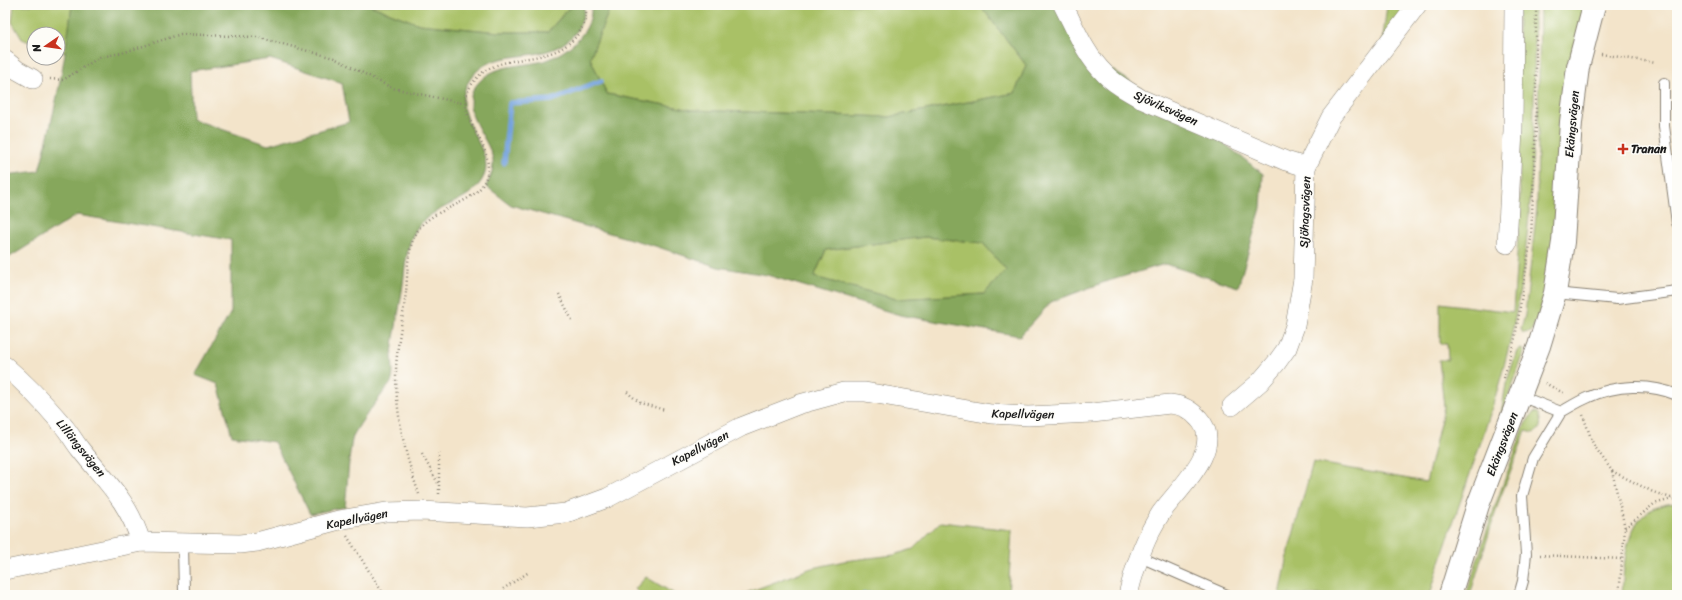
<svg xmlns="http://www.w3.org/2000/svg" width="1682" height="600" font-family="Sriracha,sans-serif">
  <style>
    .green { fill: #a9c166; stroke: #626e41 }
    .forest { fill: #86a75b; stroke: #51623c; fill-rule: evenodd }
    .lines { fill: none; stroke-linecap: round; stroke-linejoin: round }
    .stream { stroke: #75a3de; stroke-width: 5.5 }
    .lane-casing { stroke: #888073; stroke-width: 12 }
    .street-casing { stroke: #888073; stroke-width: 20 }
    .secondary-casing { stroke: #888073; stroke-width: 24 }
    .path { stroke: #888073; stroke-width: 2.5; stroke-dasharray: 1 3; stroke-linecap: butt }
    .lane { stroke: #fff; stroke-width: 10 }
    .street { stroke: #fff; stroke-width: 19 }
    .secondary { stroke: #fff; stroke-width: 22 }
    .poi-dot { fill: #c8321e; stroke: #fdfcf7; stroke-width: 1.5 }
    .labels { text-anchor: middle; stroke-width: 3; stroke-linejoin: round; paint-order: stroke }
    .street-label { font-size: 12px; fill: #1c1c1c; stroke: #fdfcf7 }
    .poi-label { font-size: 12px; font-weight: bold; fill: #1c1c1c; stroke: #fdfcf7; text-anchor: start }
  </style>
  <rect width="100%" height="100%" fill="#fdfcf7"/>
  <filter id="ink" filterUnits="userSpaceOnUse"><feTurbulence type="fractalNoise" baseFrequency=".025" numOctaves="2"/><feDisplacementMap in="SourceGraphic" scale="8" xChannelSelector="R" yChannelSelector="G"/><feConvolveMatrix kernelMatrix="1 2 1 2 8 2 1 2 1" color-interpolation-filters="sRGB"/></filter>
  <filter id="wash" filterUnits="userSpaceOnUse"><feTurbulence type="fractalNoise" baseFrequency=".012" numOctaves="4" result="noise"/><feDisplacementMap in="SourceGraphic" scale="16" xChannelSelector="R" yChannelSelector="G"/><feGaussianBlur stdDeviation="0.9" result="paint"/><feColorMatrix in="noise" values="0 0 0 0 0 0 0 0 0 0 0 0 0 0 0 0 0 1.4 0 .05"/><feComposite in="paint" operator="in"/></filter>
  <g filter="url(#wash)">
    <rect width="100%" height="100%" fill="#f3e4ca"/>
    <g class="green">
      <polygon points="14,5 72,5 66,53 58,51 58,34 34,34 34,44 22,39 12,22"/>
      <polygon points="369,5 566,5 569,7 548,32 500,32 419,24"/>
      <polygon points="611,5 980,5 1026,65 1015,93 889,117 692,110 607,94 590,58"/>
      <polygon points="1387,5 1412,5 1382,45"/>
      <path d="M1518,5H1534C1535,119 1535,235 1509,346C1489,431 1454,511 1430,595H1280L1290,546L1313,462L1426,482L1444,407L1439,360H1448L1447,344H1440V303L1513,312L1520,210Z"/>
      <polygon points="1540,5 1586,5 1555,250 1541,309 1531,332 1523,333 1521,329 1525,315 1537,207"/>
      <polygon points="925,237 983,243 1006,270 984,294 896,299 814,277 826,250"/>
      <polygon points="1522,349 1524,353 1500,420 1506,384 1517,351"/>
      <path d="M1534,412L1538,413C1541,421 1543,430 1533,433L1526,431L1499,501L1470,595H1466L1494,509L1525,424Z"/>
      <path d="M1677,503V595H1622C1625,555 1625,505 1677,503Z"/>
      <polygon points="940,522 1012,530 1008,595 741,595 809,569 844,561 894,555 913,549"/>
      <polygon points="646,577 676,595 641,595 635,589"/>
    </g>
    <g class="forest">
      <path d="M72,5H369L419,24L499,32H548L569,8L566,5H584C585,15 581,24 576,32C549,67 500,46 476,72C438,112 497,145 484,176C471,206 428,203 413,235C405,252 405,273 402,291C399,312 394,333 392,354C392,362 394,372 392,380C391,384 386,389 383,393C373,406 362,420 354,434C349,443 347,494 345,507L310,514L274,442L232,436L218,384L195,375L231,312V240L77,215L5,260V175L39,171C54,116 65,62 72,5ZM270,59L342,83L349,122L268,145L192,119L190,71Z"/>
      <path d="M591,5H611L590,58L607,94L692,110L889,117L1015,93L1026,65L980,5H1056L1081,50L1215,136L1263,174L1261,208L1238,287L1165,264L1105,282L1051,302L1020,336L900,315L767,275L718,267L655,246L511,205L486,186C490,179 494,169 493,160C489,135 454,109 479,82C496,63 524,67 547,60C559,55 570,48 579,38C588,28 592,18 591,5ZM925,237L983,243L1006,270L984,294L896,299L814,277L826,250Z"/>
    </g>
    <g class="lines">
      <g class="stream">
        <polyline points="504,163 510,103 552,100 601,81"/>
        <polyline points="864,595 896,595"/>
      </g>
    </g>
  </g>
  <g filter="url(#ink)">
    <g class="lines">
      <g class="lane-casing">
        <g id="lane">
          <polyline points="1664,83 1664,126 1677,223"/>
          <polyline points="1555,293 1617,299 1677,291"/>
          <path d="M1561,412C1570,407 1579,401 1589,397C1615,385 1650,383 1677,395"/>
          <polyline points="183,544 184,593"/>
          <polyline points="1140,557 1227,595"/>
          <polyline points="1519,595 1523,581 1526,554 1522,496 1533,458 1561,412 1520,396"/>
        </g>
      </g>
      <g class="street-casing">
        <g id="street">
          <path d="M1063,5C1075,28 1086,56 1105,74C1115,85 1129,91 1141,99L1286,161L1306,167"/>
          <polyline points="5,60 17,70 33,79"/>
          <polyline points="1507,244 1513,131 1514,5"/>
          <path d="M5,366C25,383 43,402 60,422C68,430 73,440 80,449C106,482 128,500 141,542"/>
          <polyline points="1232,406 1260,382 1277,362 1287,348 1295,326 1303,279 1306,167 1331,117 1417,5"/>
          <path d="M5,570L141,542L240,544L257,542L339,520L386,512L422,511L527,517L566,513L607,498L741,427L800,404L844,392H865L991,414L1028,416L1092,413L1170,404C1183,405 1191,410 1199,419C1226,448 1177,490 1161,513C1145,537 1135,566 1128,595"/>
        </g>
      </g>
      <g class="secondary-casing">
        <polyline id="secondary" points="1450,595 1478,505 1539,346 1555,293 1563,242 1571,122 1578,67 1594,5"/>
      </g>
      <g class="path">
        <polyline points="1601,54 1656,63"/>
        <polyline points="50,79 63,80 100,57 122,53 181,34 257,37 334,58 392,88 466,104"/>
        <polyline points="559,294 573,322"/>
        <polyline points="1504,378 1515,338 1531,238 1536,123 1536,5"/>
        <polyline points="1545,383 1565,394"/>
        <polyline points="627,392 640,403 665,410"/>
        <polyline points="1583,415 1593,444 1612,471 1625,528 1619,595"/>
        <polyline points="422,454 439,485"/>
        <polyline points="1612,471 1653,492 1677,500"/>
        <path d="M419,494C405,455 396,416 396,374C396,347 403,320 406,292C408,271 406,242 422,225C441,205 481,203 487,174C495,140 446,115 475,80C500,49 552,69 578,34C584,26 587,15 586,5"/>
        <polyline points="439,494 439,452"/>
        <polyline points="1625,528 1654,504 1672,499"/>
        <polyline points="347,536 384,595"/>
        <polyline points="1540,555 1621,559"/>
        <polyline points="503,589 529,572"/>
      </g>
      <use href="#lane" class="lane"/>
      <use href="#street" class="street"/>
      <use href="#secondary" class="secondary"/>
    </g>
  </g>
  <path class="poi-dot" d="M1621 143h4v4h4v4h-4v4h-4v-4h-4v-4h4z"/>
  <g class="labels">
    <g class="street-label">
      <text transform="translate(1166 108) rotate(24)" y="4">Sjöviksvägen</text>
      <text transform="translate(1572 124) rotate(-85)" y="4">Ekängsvägen</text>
      <text transform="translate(1305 212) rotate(-88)" y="4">Sjöhagsvägen</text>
      <text transform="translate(1023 414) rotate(1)" y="4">Kapellvägen</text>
      <text transform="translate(1502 444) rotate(-69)" y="4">Ekängsvägen</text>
      <text transform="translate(81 448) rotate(51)" y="4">Lillängsvägen</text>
      <text transform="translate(700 448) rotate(-27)" y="4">Kapellvägen</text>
      <text transform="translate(357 519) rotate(-11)" y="4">Kapellvägen</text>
    </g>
    <g class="poi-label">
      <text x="1631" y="153">Tranan</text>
    </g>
  </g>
  <rect width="1682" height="600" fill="none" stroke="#fdfcf7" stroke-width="20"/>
  <g transform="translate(46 46) rotate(257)"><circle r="19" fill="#fdfcf7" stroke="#a3a29f"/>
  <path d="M0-3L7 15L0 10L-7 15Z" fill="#c8321e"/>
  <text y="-6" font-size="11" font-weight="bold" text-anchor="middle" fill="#1c1c1c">N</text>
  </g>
</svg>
